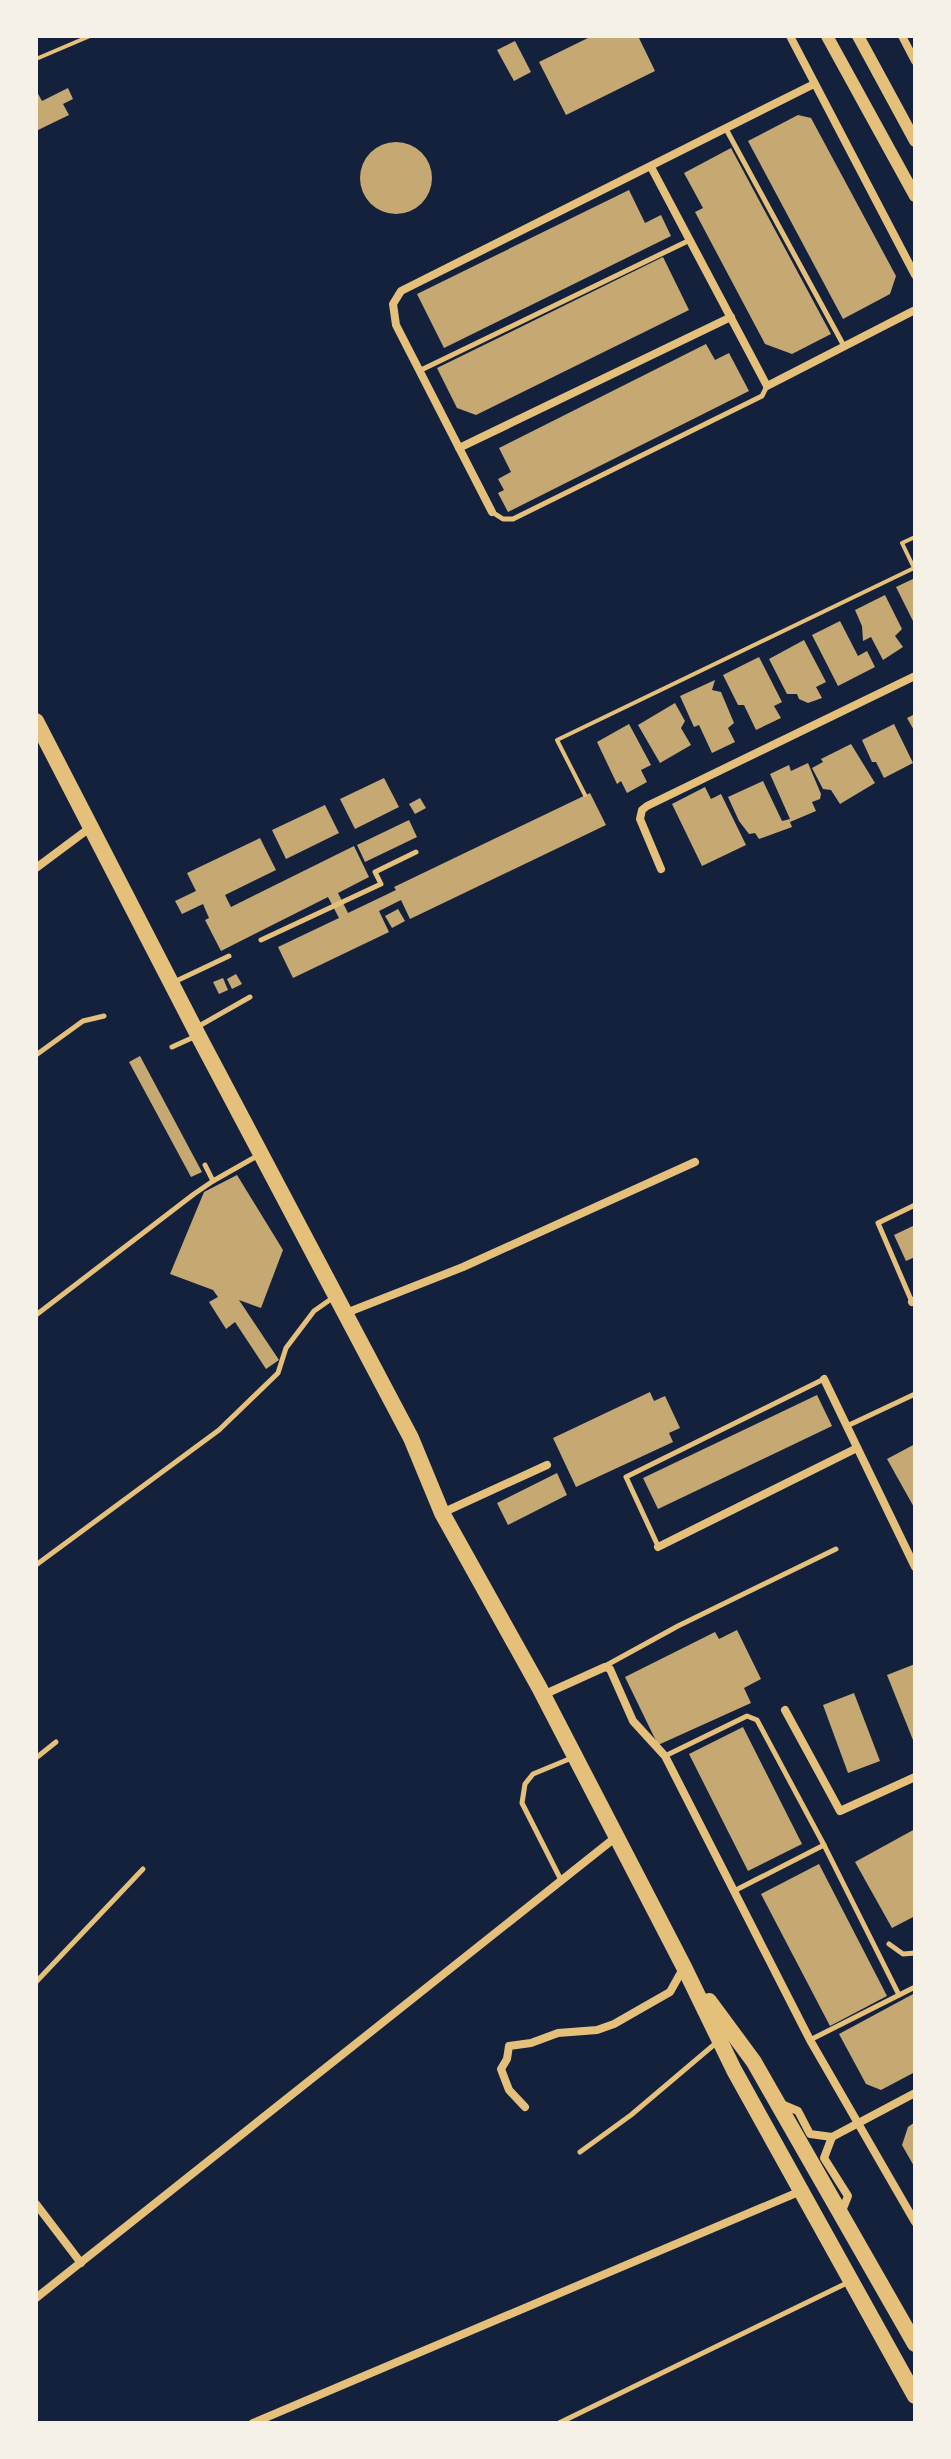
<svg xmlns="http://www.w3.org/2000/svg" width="951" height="2459" font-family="'Nunito Sans',sans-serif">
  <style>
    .building { fill: #c6a872 }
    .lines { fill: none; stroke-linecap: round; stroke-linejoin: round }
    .path { stroke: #e5c07b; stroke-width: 4 }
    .service { stroke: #e5c07b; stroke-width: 5 }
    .minor { stroke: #e5c07b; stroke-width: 8 }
    .tertiary { stroke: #e5c07b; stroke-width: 12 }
    .trunk { stroke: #e5c07b; stroke-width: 16 }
  </style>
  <rect width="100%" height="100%" fill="#14213d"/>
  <g class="building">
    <polygon points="592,36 638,36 655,71 566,115 539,62"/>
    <polygon points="515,41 531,72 514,81 497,50"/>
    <polygon points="68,88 73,99 63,104 69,115 36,131 36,90 42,101"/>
    <polygon points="798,115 811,118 896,276 890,294 843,319 748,141"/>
    <circle cx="396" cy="178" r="36"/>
    <polygon points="731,148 831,334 792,354 765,344 695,212 703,208 684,173"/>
    <polygon points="629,190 645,223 661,215 671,236 444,348 417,294"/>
    <polygon points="663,257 689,310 476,415 457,408 437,368"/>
    <polygon points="706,344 715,360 729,353 749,391 508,512 498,493 504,490 498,479 511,472 499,448"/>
    <polygon points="915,578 915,625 896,587"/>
    <polygon points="885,595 902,629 895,636 903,647 883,660 871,637 863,641 862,626 855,610"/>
    <polygon points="840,621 858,656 867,651 875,667 838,686 812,635"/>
    <polygon points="804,640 826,682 816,687 822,698 808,703 799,699 797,694 787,694 769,659"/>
    <polygon points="759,657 782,702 774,706 781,718 756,730 744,705 738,705 723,675"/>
    <polygon points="715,680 712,690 721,692 734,723 728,728 735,742 712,753 699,725 694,727 680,696"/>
    <polygon points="675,703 685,721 681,728 691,745 660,763 638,725"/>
    <polygon points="915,714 915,732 907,718"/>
    <polygon points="629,724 651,765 641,770 647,782 627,793 621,781 617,784 597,742"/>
    <polygon points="894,724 913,763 884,778 876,762 872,762 862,740"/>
    <polygon points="851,744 875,783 840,804 831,790 823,789 812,768 823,762 821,759"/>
    <polygon points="808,763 821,794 820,799 812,802 816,811 790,822 792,827 759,839 755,833 749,834 739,821 728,797 763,781 782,821 790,819 770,774 789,765 791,771"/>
    <polygon points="384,778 399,807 355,829 340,799"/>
    <polygon points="705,787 711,799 721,794 746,845 702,866 672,804"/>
    <polygon points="590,793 606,825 410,919 401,900 379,911 389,932 293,978 278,947 339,918 328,897 221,951 205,920 209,918 203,904 182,914 175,901 196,891 187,873 260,838 276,870 225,895 231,907 354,846 369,877 338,893 348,913 396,890 394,887"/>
    <polygon points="420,798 426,808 415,814 409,804"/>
    <polygon points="325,805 339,833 286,859 272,830"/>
    <polygon points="409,820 417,837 365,862 357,845"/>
    <polygon points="398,909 405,921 392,928 385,916"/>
    <polygon points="236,974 242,984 232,989 227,979"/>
    <polygon points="223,978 228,990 219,994 213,982"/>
    <polygon points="140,1056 202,1172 191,1177 129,1062"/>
    <polygon points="237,1175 283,1250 261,1308 239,1300 279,1360 266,1369 235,1322 226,1329 209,1302 218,1297 213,1290 170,1274 204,1192"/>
    <polygon points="915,1225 915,1257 906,1261 894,1235"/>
    <polygon points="650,1392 654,1401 665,1396 680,1428 669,1433 673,1442 576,1487 553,1438"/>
    <polygon points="817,1395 832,1426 658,1509 643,1478"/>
    <polygon points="915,1444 915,1509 887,1459"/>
    <polygon points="557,1473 567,1495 508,1525 497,1503"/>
    <polygon points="737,1630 761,1679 744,1688 751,1703 658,1745 625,1677 715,1632 719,1639"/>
    <polygon points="915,1664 915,1745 887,1675"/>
    <polygon points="854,1693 880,1761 848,1773 823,1705"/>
    <polygon points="743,1727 802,1844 748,1871 689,1754"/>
    <polygon points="915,1829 915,1916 892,1928 855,1862"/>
    <polygon points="819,1864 887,1996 830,2026 761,1894"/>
    <polygon points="915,1993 915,2072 881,2090 866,2084 839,2034"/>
    <polygon points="915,2122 915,2168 902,2145 908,2127"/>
  </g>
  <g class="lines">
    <g class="path">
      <polyline points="36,59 90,36"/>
      <polyline points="585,795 557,740 914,568 902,543 915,537"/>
    </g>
    <g class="service">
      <polyline points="726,129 844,346"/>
      <polyline points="421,370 690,240"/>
      <polyline points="492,512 503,519 513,519 762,396 767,386"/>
      <polyline points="261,940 381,884 375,872 416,852"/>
      <polyline points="172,983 229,956"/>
      <polyline points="199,1026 250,997"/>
      <polyline points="172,1047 194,1037"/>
      <polyline points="36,1055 83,1021 104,1016"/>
      <polyline points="205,1165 213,1181"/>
      <polyline points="912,1302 878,1223 915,1205"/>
      <polyline points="36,1315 194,1194 213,1181 257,1156"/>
      <polyline points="847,1426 915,1394"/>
      <polyline points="658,1546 626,1477 824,1379"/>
      <polyline points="36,1565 219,1430 278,1373 286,1348 314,1311 334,1297"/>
      <polyline points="605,1666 678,1626 836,1549"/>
      <polyline points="665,1756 747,1716 757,1720 824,1845"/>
      <polyline points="36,1758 56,1742"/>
      <polyline points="561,1880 522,1803 525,1784 533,1774 574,1757"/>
      <polyline points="734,1891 824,1845 899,1995"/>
      <polyline points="889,1944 903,1954 915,1953"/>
      <polyline points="36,1982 143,1869"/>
      <polyline points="810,2040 915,1987"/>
      <polyline points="580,2152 631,2115 716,2043"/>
      <polyline points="559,2423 849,2282"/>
    </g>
    <g class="minor">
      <polyline points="790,36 915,275"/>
      <polyline points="902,36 915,61"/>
      <polyline points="651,167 767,386 915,310"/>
      <polyline points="459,448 731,317"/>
      <polyline points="492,512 396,325 393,304 401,291 814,84"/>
      <polyline points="36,868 91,827"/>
      <polyline points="661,869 640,819 642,810 647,806 915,676"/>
      <polyline points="912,1302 915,1300"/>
      <polyline points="346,1313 463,1267 695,1162"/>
      <polyline points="824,1379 915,1567"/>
      <polyline points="442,1513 547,1465"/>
      <polyline points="658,1547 857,1448"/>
      <polyline points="543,1695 605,1667 610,1669 633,1721 665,1756 810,2040 915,2222"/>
      <polyline points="785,1710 840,1811 915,1777"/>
      <polyline points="779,2103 798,2111 810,2134 832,2137 915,2093"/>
      <polyline points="525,2107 509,2090 501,2069 507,2059 509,2046 531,2043 558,2033 597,2030 614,2024 670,1992 684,1967"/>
      <polyline points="832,2137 824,2158 848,2196 842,2211"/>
      <polyline points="36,2204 81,2263"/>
      <polyline points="36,2298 616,1837"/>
      <polyline points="253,2423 801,2191"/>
    </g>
    <g class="tertiary">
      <polyline points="827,36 915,196"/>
      <polyline points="858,36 915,141"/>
    </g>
    <g class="trunk">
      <polyline points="36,721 198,1035 411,1438 442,1513 539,1687 684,1967 734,2070 915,2396"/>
      <polyline points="709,2001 754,2062 915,2344"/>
    </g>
  </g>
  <rect width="951" height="2459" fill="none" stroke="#f6f1e7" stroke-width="76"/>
</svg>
